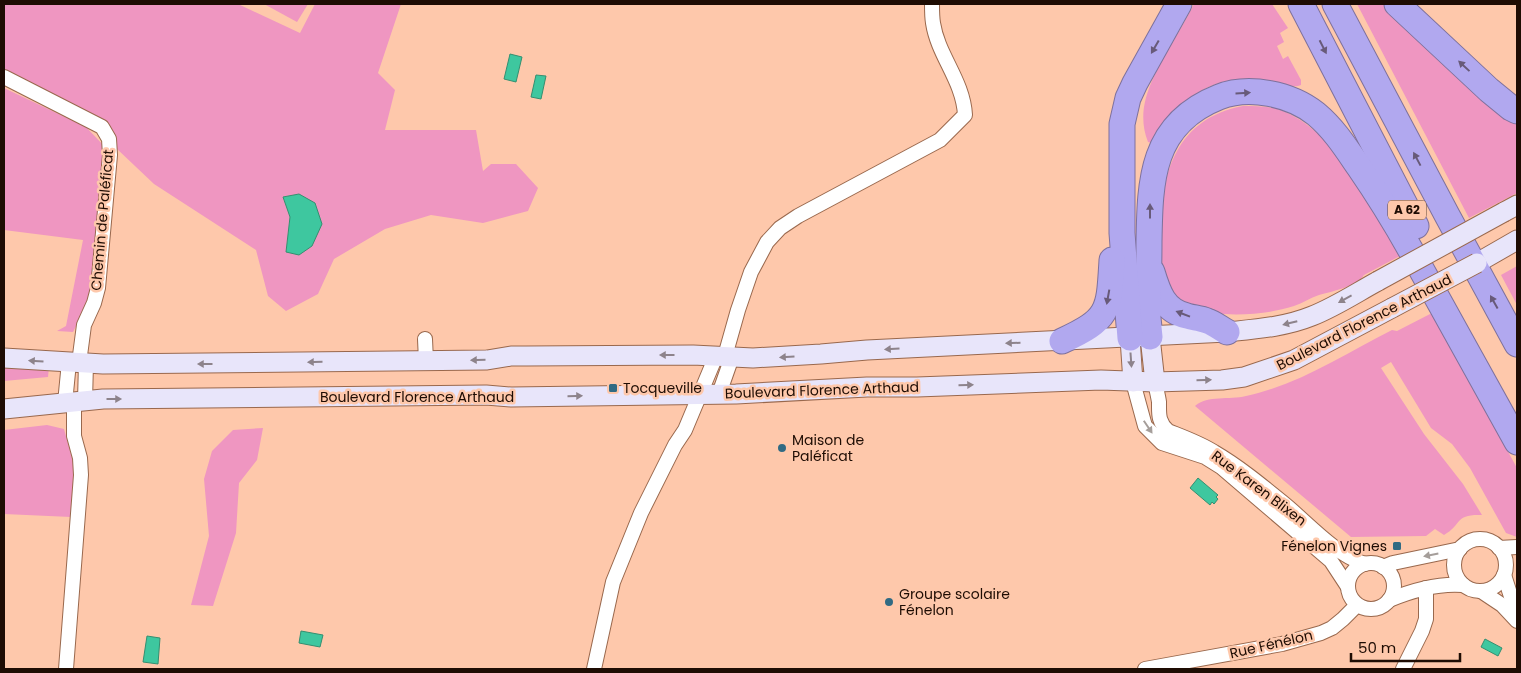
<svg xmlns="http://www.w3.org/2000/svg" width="1521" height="673" font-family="Poppins,sans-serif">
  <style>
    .green { fill: #ef96c1; fill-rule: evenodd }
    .water { fill: #3ec79f; stroke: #348f70 }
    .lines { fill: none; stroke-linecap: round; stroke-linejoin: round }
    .street-casing { stroke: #99684d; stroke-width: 16 }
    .secondary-casing { stroke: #99684d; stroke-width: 21 }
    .highway-casing { stroke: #7e719c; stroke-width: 27 }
    .street { stroke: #fff; stroke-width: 14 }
    .secondary { stroke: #e8e5fa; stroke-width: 19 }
    .highway { stroke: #b1a8ef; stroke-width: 25 }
    .secondary-bridge-casing { stroke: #99684d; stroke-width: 21; stroke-linecap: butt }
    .secondary-bridge { stroke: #e8e5fa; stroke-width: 19 }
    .oneway { fill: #685a79 }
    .oneway2 { fill: #8d838b }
    .oneway3 { fill: #a59e9a }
    .poi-dot { fill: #306a83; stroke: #fec8ab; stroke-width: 2 }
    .labels { text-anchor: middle; stroke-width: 5; stroke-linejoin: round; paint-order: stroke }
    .shield { fill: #fec8ab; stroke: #614435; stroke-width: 1 }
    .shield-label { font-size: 12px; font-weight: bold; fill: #1e0c03 }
    .street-label { font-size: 14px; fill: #1e0c03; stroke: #fec8ab }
    .poi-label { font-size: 14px; fill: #1e0c03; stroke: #fec8ab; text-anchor: start }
  </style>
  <rect width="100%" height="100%" fill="#fec8ab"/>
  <g class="green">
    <path d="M4,4H238L300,33L315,4H401L378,73L395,90L385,130H476L483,171L491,164H516L538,188L528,211L483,223L431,215L385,229L334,259L318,294L286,311L268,296L256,250L154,184L116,148L107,124L4,73ZM299,194L286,252L290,217L283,197Z"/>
    <polygon points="264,4 308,4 297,22"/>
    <path d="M1194,4H1272L1288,28L1280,33L1284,42L1277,46L1283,59L1288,56L1301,80V85C1292,89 1278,82 1268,81C1260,80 1252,79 1245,79C1201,80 1172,108 1151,143L1148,142C1133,105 1157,70 1175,38C1182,27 1188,15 1194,4Z"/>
    <polygon points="1357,4 1384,4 1491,104 1517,120 1517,193 1469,218"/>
    <polygon points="4,88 86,127 105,147 89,301 73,332 57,331 66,326 83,240 4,230"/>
    <path d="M1243,106C1253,106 1264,106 1274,108C1336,126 1370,205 1400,256L1364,275C1356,287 1333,291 1319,295C1310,298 1303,303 1294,306C1259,317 1223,316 1187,310C1179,300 1169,290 1163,279C1159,272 1161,250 1161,241C1159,179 1173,119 1243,106Z"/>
    <polygon points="1517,266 1517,305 1501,275"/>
    <path d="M1432,313L1517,468V537L1506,533L1470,468L1452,444L1431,428L1391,362L1381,368L1424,434L1463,484L1482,515C1454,514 1463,524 1444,535L1435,529L1426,536L1351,537L1195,406C1208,395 1229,400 1246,396C1298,385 1345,354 1392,330L1397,331Z"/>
    <polygon points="4,363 49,367 48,377 4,381"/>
    <polygon points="47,425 64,429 76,472 71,517 4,514 4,430"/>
    <polygon points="263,428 257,460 239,483 236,533 213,606 191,605 209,536 204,479 212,451 233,430"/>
  </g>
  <g class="water">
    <polygon points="510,54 522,57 516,82 504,79"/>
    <polygon points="536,75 546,76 541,99 531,97"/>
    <polygon points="299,194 315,203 322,224 312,246 299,255 286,252 290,217 283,197"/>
    <polygon points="1198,478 1218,495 1216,497 1218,499 1214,504 1212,502 1210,505 1190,488"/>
    <polygon points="301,631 323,635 320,647 299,643"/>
    <polygon points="147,636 160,638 158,664 143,662"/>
    <polygon points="1485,639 1502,648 1498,656 1481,647"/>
  </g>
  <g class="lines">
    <g class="street-casing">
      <g id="street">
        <polyline points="4,77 102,127 109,139 110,155 98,288 94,303 84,325 79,363"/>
        <polyline points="425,339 426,361"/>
        <path d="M725,356L738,310L751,272L767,242L780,228L798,216L940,140L965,115C963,80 938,56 933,23C932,17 932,10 932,4"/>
        <polyline points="1133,382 1145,426 1162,443 1205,457 1221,467 1331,561 1348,587"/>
        <path d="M1155,382C1156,388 1158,395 1159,402C1159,414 1158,422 1168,431C1183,437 1200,443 1214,452C1238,466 1260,484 1282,502C1307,522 1334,554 1365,564"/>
        <polyline points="719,394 732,357"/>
        <polyline points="85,401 86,363"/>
        <polyline points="65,403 69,362"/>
        <circle cx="1480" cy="565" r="26"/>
        <polyline points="1499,548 1517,547"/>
        <circle cx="1371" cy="586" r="23"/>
        <polyline points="1383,567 1393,563 1460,549"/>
        <polyline points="1504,575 1517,615"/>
        <polyline points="1481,591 1502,605 1517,621"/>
        <path d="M1389,600C1413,590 1438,583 1463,585"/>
        <polyline points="66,669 81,475 80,458 74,436 74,402"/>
        <polyline points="594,669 613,582 641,513 675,445 685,430 716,356"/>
        <polyline points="1145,669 1282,644 1321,633 1332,628 1343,619 1357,605"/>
        <polyline points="1403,669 1422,631 1426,619 1426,588"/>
      </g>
    </g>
    <g class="secondary-casing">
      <g id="secondary">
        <polyline points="1504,212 1517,205"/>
        <polyline points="1477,263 1517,240"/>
        <polyline points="1150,337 1155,382"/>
        <polyline points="1130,338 1133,382"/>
        <path d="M4,358L103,364L487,360L511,356H526L693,355L753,358L821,354L867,350L1227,332C1256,329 1285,327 1312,316C1335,307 1356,293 1378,281"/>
        <polyline points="4,409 103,399 486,395 511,397 736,394 867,387 917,387 1101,380 1155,382 1222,380 1244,377 1294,360 1392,308"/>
      </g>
    </g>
    <g class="highway-casing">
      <g id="highway">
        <polyline points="1301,4 1416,226"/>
        <polyline points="1335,4 1448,217 1517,344"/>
        <polyline points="1397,4 1489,90 1511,108 1517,111"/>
        <path d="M1152,272C1158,292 1164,311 1187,316C1193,318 1200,318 1207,321C1214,323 1221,329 1227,332"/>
        <path d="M1150,337L1148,318C1148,293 1149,267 1149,242C1150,180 1151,124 1219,97C1249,85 1291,94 1316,114C1334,129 1346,148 1359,167C1381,199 1401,232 1420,267C1452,325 1485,384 1517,442"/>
        <polyline points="1130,338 1122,233 1122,124 1128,98 1135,83 1179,4"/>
        <path d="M1062,341C1110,319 1109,311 1112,260"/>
      </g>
    </g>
    <use href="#street" class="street"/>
    <use href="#secondary" class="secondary"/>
    <use href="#highway" class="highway"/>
    <g class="secondary-bridge-casing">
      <g id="secondary-bridge">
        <polyline points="1378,281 1504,212"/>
        <polyline points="1392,308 1477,263"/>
      </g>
    </g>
    <use href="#secondary-bridge" class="secondary-bridge"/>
  </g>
  <defs><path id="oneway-solid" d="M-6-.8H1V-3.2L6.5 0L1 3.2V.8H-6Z" transform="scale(1.25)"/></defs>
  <g class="oneway">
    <use href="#oneway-solid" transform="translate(1155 47) rotate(120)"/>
    <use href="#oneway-solid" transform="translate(1323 47) rotate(63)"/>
    <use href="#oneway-solid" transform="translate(1464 66) rotate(-137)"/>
    <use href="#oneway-solid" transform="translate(1243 93) rotate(-3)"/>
    <use href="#oneway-solid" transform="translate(1417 159) rotate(-118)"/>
    <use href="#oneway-solid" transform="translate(1150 211) rotate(-90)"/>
    <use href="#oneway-solid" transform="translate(1108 297) rotate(100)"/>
    <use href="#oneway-solid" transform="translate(1494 302) rotate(-119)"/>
    <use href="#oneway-solid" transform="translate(1183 314) rotate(-159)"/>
  </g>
  <g class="oneway2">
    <use href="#oneway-solid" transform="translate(1345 299) rotate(151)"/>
    <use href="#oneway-solid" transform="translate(1290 323) rotate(166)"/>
    <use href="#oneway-solid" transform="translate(1013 343) rotate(178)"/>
    <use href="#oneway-solid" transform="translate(892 349) rotate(177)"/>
    <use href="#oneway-solid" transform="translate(667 355) rotate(180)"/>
    <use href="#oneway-solid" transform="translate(787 357) rotate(177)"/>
    <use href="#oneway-solid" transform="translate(478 360) rotate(179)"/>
    <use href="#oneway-solid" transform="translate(1131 360) rotate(86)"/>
    <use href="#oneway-solid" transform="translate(36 361) rotate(-176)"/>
    <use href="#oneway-solid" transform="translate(315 362) rotate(179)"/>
    <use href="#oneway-solid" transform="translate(205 364) rotate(180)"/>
    <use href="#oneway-solid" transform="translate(1204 380) rotate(-2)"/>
    <use href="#oneway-solid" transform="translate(966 385) rotate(-2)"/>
    <use href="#oneway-solid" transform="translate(575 396) rotate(-1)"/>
    <use href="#oneway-solid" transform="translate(114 399)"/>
  </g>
  <g class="oneway3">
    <use href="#oneway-solid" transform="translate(1148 427) rotate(56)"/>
    <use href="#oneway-solid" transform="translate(1431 555) rotate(169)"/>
  </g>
  <g class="poi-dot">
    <rect x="608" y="383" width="10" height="10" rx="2.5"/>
    <circle cx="782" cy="448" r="5"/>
    <rect x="1392" y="541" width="10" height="10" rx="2.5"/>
    <circle cx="889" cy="602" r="5"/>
  </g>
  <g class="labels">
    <rect class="shield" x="1388" y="200.5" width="38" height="19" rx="4"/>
    <g class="shield-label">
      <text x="1407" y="214">A 62</text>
    </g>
    <g class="street-label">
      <text transform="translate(102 220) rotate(-85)" y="5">Chemin de Paléficat</text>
      <text transform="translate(1364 322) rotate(-27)" y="5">Boulevard Florence Arthaud</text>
      <text transform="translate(822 390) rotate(-2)" y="5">Boulevard Florence Arthaud</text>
      <text x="417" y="402">Boulevard Florence Arthaud</text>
      <text transform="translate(1259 488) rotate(37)" y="5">Rue Karen Blixen</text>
      <text transform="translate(1271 644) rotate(-13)" y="5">Rue Fénélon</text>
    </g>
    <g class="poi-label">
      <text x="623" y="393">Tocqueville</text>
      <text x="792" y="445">Maison de<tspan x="792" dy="16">Paléficat</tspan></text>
      <text x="1387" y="551" text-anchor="end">Fénelon Vignes</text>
      <text x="899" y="599">Groupe scolaire<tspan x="899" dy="16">Fénelon</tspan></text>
    </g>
  </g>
  <rect width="1521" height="673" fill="none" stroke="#1e0c03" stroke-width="10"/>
  <path d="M1351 653v8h109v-8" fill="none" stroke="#1e0c03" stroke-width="2.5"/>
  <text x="1358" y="653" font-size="15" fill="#1e0c03" stroke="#fec8ab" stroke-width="4" paint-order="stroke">50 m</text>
</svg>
